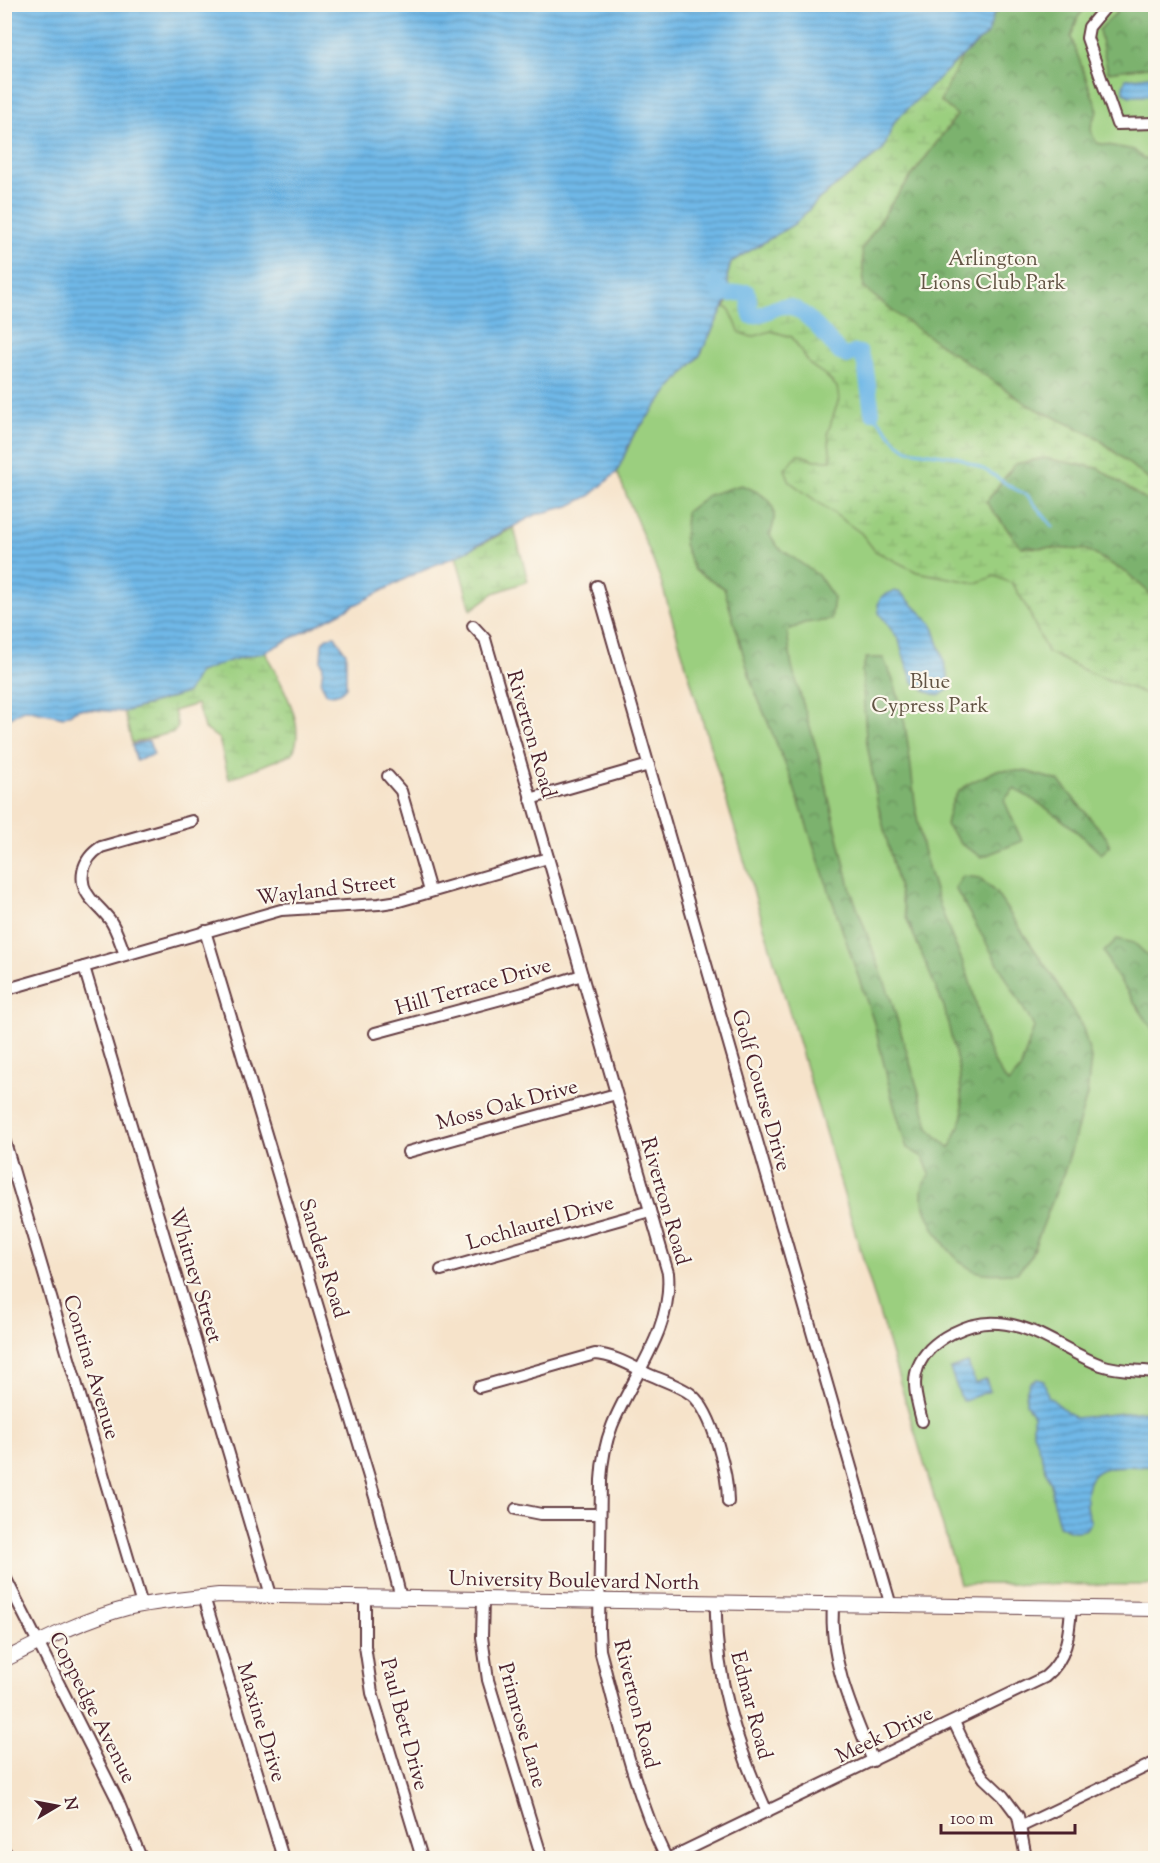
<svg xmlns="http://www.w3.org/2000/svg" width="1160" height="1863" font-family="'Sorts Mill Goudy',serif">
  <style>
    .green { fill: #9bcf7f; stroke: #727755; stroke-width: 1.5 }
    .forest { fill: url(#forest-crowns); stroke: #63684c; stroke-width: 1.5 }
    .wetland { fill: url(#wetland-marsh); stroke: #727755; stroke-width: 1.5 }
    .water { fill: url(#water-rules); stroke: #5c6c89; stroke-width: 1.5 }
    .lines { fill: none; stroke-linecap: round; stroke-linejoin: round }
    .stream { stroke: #6fb8e7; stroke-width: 3 }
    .river { stroke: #6fb8e7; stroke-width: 16 }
    .street-casing { stroke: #643c43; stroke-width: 14 }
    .secondary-casing { stroke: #643c43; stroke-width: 16 }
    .street { stroke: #fff; stroke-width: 10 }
    .secondary { stroke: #fff; stroke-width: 14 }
    .labels { text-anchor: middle; stroke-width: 4.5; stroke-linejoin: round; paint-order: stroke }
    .park-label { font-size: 21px; fill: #625444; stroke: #fbf7ec }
    .street-label { font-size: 21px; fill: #4a1f2b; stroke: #fbf7ec }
  </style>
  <defs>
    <pattern id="forest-crowns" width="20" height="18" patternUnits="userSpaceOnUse" patternTransform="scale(1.5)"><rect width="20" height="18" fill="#7cb26e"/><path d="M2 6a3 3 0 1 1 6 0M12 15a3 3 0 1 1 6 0" fill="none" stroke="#68905b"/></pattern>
    <pattern id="wetland-marsh" width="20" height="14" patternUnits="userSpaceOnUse" patternTransform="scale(1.5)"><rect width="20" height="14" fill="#9bcf7f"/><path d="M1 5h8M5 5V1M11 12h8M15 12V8" fill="none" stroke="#87b16e"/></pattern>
    <pattern id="water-rules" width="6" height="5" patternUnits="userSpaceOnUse" patternTransform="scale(1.5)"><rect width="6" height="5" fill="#6fb8e7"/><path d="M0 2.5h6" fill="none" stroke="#5d95bb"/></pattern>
  </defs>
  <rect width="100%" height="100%" fill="#fbf7ec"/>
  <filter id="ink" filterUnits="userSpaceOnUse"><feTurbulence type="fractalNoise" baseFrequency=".0167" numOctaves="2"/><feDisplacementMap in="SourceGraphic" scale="12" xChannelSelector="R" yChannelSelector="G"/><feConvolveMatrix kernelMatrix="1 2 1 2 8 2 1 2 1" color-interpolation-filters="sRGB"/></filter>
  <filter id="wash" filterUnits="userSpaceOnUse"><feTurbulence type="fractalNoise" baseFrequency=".008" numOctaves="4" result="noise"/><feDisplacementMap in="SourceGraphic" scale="24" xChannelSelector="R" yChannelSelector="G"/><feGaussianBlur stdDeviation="1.35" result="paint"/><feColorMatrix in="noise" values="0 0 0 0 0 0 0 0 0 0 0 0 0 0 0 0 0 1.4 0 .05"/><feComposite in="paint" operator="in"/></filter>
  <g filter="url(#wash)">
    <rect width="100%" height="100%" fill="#f6e3ca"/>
    <polygon class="green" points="1005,4 1155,5 1155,1585 960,1584 660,578 617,472 633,436 668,391 700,355 730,294 962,56"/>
    <g class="forest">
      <polygon points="1134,4 1155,5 1155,66 1108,72 1099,30 1119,10 1130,8"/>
      <path d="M1005,5H1088L1078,17L1071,37L1098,111C1090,124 1088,130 1097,143L1134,150L1144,159L1155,157V485L1096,437L1028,405L899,316L864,288L862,249L890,205L957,115L940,101L962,56L988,33L993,14Z"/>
      <polygon points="1044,458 1098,468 1155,504 1155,598 1127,573 1087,550 1021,547 986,502 1015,464"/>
      <path d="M741,485C768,495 782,505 770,535L778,547L819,576L834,598L831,620L804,623L787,631L792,667L819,757L851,891L891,999L930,1130L950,1148L963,1116L959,1070L944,1007L906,917L878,805L866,738L862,671L866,658H883C914,715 908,786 923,849C930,875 938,902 948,927C954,946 965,963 970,982C981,1016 984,1056 1008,1083L1020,1070L1034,1027L955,888L963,876L980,878L996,893L1053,977L1083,1028L1091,1058L1087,1095L1067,1164L1030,1258L1017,1273C1005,1273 990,1275 979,1272C953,1266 922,1217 922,1191C922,1186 927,1179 930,1174L923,1157L907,1148L893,1102L874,1023L790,776L752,684L724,588L694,570L684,544L686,512L708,495Z"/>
      <path d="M997,770L1025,771L1059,781L1106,837L1110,846L1101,854C1075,828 1047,806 1014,789L1004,800L1022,841L982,857L962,845L946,825C954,784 962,788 997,770Z"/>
      <polygon points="1117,939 1134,943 1155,962 1155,1033 1112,969 1104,952"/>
    </g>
    <g class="wetland">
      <polygon points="962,56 940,101 957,115 890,205 862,249 864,288 899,316 1028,405 1096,437 1155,485 1155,506 1098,468 1044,458 1015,464 986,502 1021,547 1087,550 1127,573 1155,598 1155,707 1152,696 1090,673 1047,652 1027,608 1013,584 995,576 976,583 917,572 875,551 861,533 790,482 785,469 798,454 815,460 831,460 828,432 839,399 837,387 825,375 810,365 792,337 771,331 752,337 740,333 730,310 725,307 730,294 727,277 731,262 796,223 820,198 883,150 894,121"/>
      <polygon points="514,528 528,581 494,593 471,610 456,556"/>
      <path d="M265,652C278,678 309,726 292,754L229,779L219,739L204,728L197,704L174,711L178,727L174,732L132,743L124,712L152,704L199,672L232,660Z"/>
    </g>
    <g class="water">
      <polygon points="5,4 1005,4 1005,5 994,14 988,33 962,56 895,121 883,150 820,198 796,223 731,262 727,277 730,294 700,355 668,391 633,436 617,472 591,495 569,506 535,515 457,556 422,570 265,652 232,660 199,672 187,693 124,712 79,709 63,717 25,709 5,720"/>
      <polygon points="1155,75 1155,96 1129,96 1124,93 1123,86 1126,79"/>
      <polygon points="894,591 901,593 932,624 942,654 951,688 939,696 926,691 913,682 903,655 899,640 879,613 878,604 882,596"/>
      <path d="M335,636L346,653V687C340,694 336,696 327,694L321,683L323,667L321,661L322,643L327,637Z"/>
      <polygon points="149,741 154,755 136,760 132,745"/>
      <polygon points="968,1363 975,1383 986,1379 990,1391 962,1401 950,1369"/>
      <path d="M1037,1379L1044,1381L1048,1396L1075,1418L1143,1411L1155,1419V1466C1133,1469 1091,1457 1087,1490C1085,1505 1085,1508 1091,1522L1086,1529C1075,1533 1069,1531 1059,1525L1055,1510L1051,1485L1033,1432V1415L1026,1404V1392L1030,1382Z"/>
    </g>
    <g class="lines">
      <polyline class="stream" points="872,412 897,442 908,450 957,457 989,472 1011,487 1027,495 1053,527"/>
      <path class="river" d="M714,281L721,293L730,294L747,292C752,302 747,307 751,316C764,316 774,305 787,306C805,308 828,340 840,353L847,356L856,352L860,353L865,364L872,412"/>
    </g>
  </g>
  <g filter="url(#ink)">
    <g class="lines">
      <g class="street-casing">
        <g id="street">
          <polyline points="1108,4 1089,27 1087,38 1117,124 1156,123"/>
          <polyline points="597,586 891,1606"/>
          <path d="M473,626L485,639L668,1273C673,1330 632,1376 612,1426C605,1444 602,1461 601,1480L599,1630L600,1650C618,1718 635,1795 666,1858"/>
          <polyline points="388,776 401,791 430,891"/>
          <polyline points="530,799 649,765"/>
          <polyline points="205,931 378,1507 401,1598"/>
          <path d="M125,954C120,943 117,930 110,920C104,912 97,906 91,899C76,881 82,859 101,847L192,821"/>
          <polyline points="84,967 271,1595"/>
          <polyline points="4,990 281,910 379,904 399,901 548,858"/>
          <polyline points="375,1033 527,992 582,975"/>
          <polyline points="4,1139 142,1605"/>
          <polyline points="408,1152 616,1094"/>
          <polyline points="441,1270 650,1211"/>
          <path d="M479,1387L595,1354C613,1355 630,1365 646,1373C659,1379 681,1386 692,1395C713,1413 728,1474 728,1502"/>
          <path d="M922,1421C918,1404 911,1384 918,1367C929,1339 970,1320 999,1323C1037,1326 1066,1352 1101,1365C1118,1371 1137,1370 1156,1372"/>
          <polyline points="516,1509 541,1514 600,1514"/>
          <polyline points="4,1575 117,1799 141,1858"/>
          <polyline points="204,1597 283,1858"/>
          <polyline points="365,1598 365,1646 372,1693 422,1858"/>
          <polyline points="483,1599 482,1637 488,1680 542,1858"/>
          <path d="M716,1603C714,1677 737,1745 767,1812"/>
          <path d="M833,1605C829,1661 852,1710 873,1761"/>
          <polyline points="954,1722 973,1762 984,1778 1003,1796 1018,1816 1026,1858"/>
          <polyline points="1020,1827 1156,1762"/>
          <polyline points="4,1850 9,1858"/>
          <path d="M670,1858L1045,1677C1067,1659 1069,1635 1071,1608"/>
        </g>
      </g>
      <g class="secondary-casing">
        <path id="secondary" d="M4,1660C44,1640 84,1619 127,1608C158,1601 188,1599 219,1595L1156,1609"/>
      </g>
      <use href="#street" class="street"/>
      <use href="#secondary" class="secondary"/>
    </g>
  </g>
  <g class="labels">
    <g class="park-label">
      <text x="993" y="265">Arlington<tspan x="993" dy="24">Lions Club Park</tspan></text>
      <text x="930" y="688">Blue<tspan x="930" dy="24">Cypress Park</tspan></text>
    </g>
    <g class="street-label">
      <text transform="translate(532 734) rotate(74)" y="7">Riverton Road</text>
      <text transform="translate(326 889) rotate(-7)" y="7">Wayland Street</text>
      <text transform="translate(473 986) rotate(-16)" y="7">Hill Terrace Drive</text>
      <text transform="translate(762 1090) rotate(74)" y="7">Golf Course Drive</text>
      <text transform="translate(507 1104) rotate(-15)" y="7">Moss Oak Drive</text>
      <text transform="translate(666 1201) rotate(74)" y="7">Riverton Road</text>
      <text transform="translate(540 1222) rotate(-16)" y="7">Lochlaurel Drive</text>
      <text transform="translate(324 1258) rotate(73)" y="7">Sanders Road</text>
      <text transform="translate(196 1275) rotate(73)" y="7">Whitney Street</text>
      <text transform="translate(92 1367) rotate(73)" y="7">Contina Avenue</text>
      <text transform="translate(574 1580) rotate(1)" y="7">University Boulevard North</text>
      <text transform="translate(637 1704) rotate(76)" y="7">Riverton Road</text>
      <text transform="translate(752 1705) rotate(75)" y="7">Edmar Road</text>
      <text transform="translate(93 1707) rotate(63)" y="7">Coppedge Avenue</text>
      <text transform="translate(262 1722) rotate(73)" y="7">Maxine Drive</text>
      <text transform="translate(405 1724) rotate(75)" y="7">Paul Bett Drive</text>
      <text transform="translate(523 1725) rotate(74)" y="7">Primrose Lane</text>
      <text transform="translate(884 1734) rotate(-26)" y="7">Meek Drive</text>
    </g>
  </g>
  <rect width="1160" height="1863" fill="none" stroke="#fbf7ec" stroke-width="24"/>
  <g transform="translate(57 1806) rotate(80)" stroke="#fbf7ec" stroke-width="4.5" paint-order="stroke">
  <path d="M0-4.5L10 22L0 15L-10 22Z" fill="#4a1f2b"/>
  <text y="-9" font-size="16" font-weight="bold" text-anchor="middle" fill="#4a1f2b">N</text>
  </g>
  <path d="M941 1824v9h134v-9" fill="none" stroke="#4a1f2b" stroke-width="3"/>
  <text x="950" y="1824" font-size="18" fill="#4a1f2b" stroke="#fbf7ec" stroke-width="4.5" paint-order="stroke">100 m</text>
</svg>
